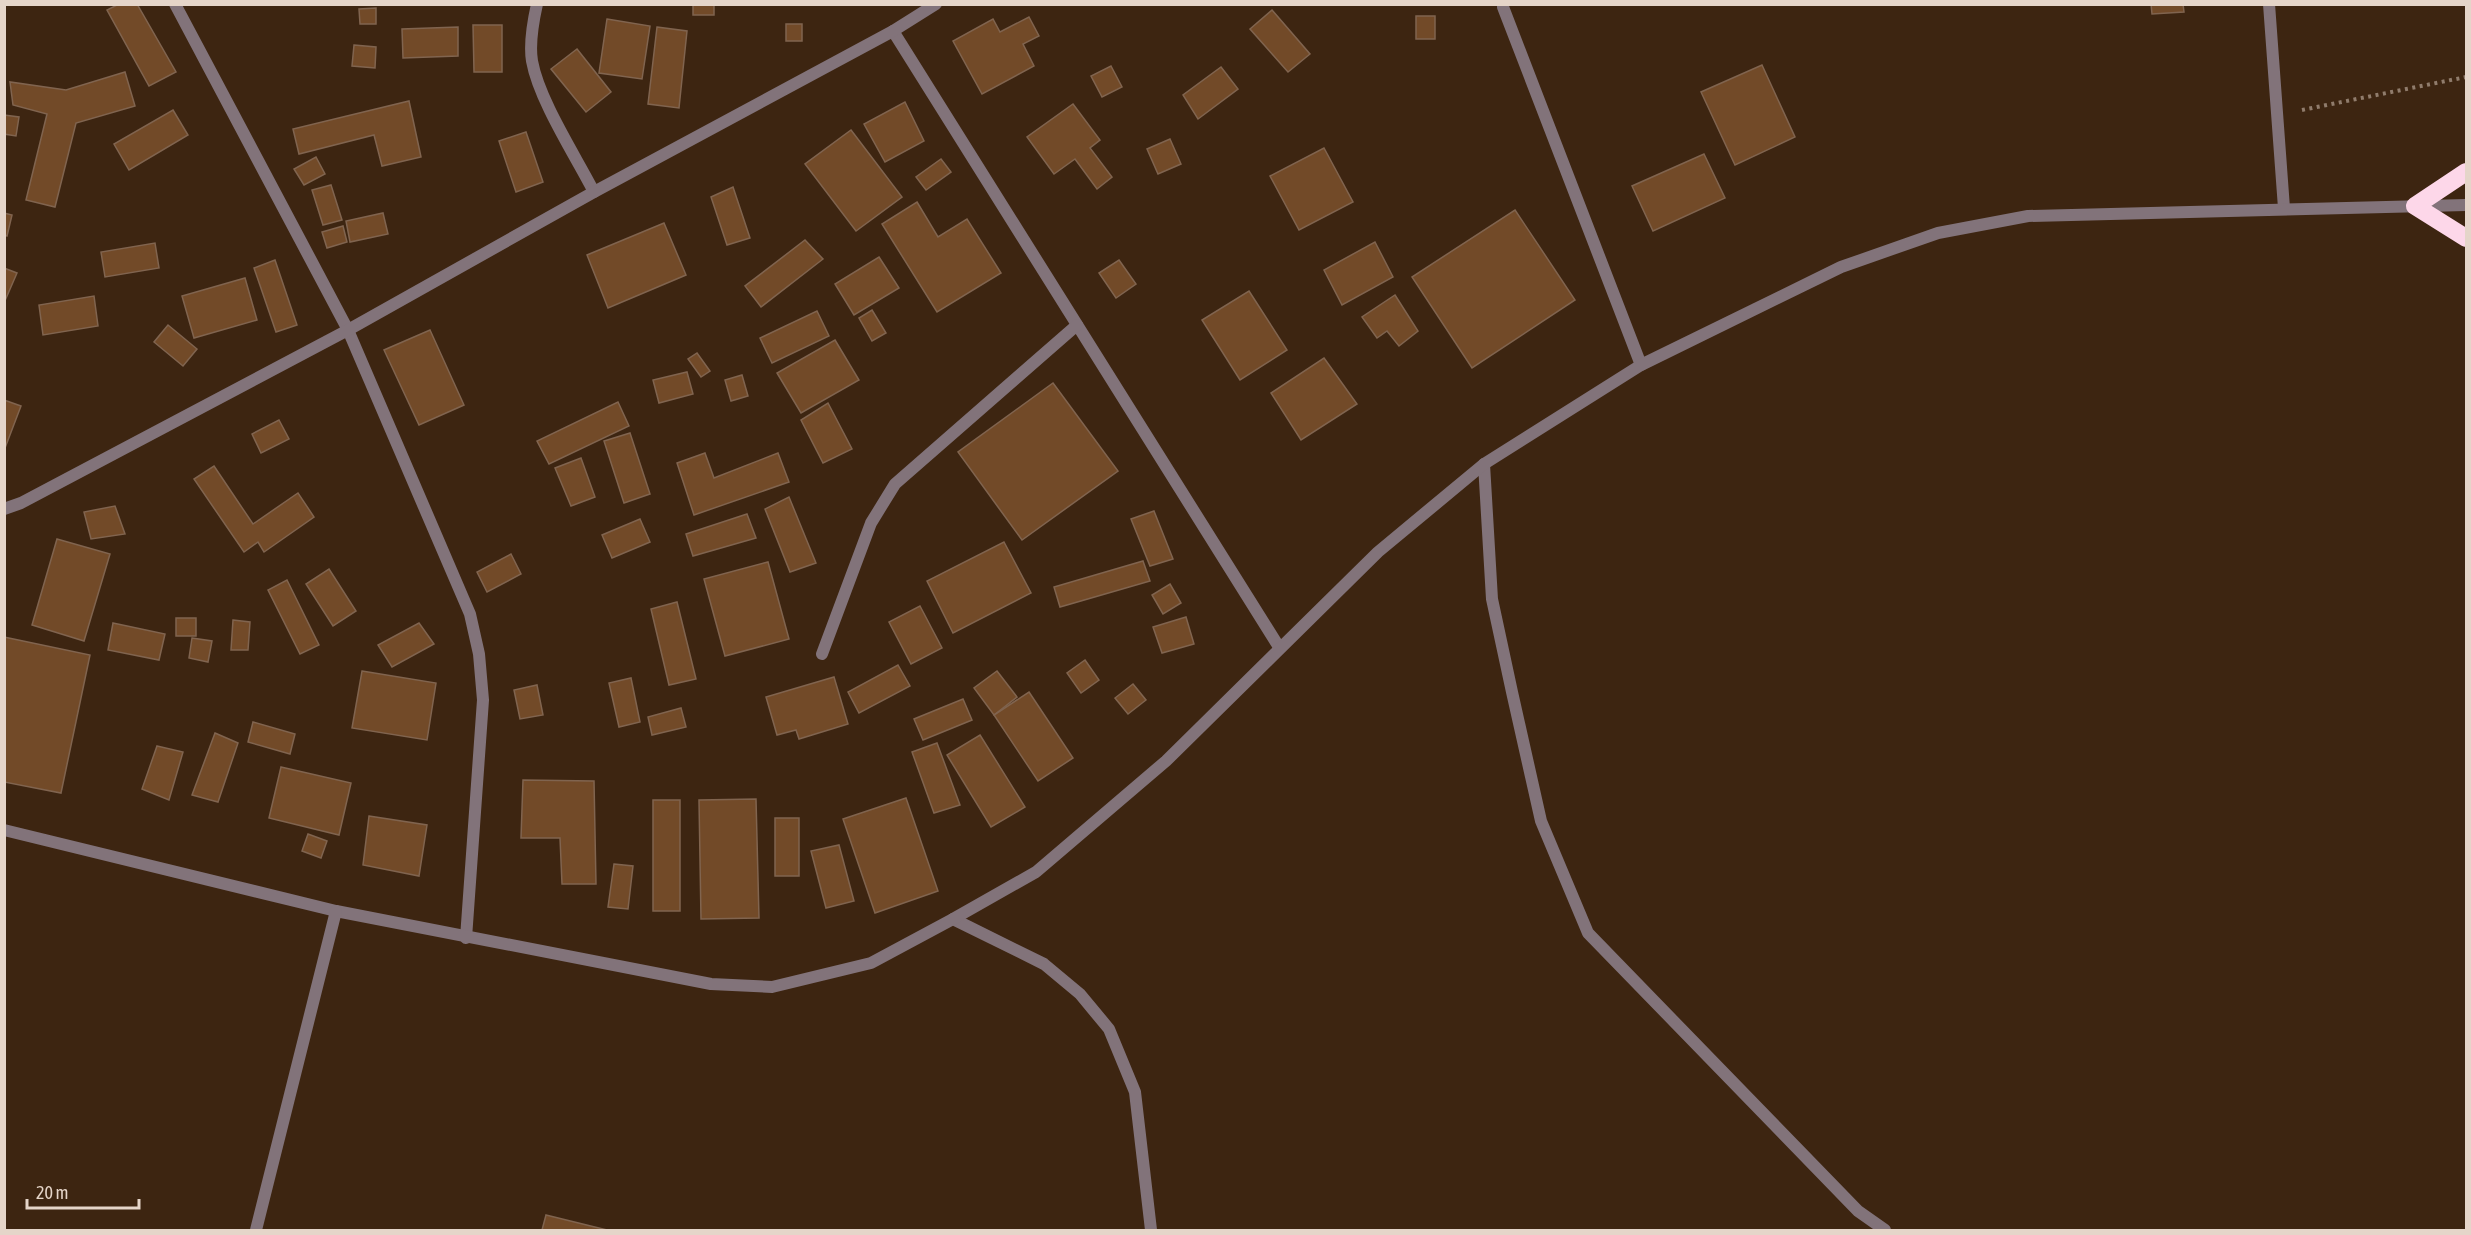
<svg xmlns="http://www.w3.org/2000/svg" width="2471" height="1235" font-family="'Asap Condensed',sans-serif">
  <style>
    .building { fill: #724a28; stroke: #80644f; stroke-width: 1.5 }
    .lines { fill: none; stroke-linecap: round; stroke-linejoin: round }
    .path { stroke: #907c6c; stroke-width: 4; stroke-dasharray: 3 4.5; stroke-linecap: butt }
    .lane { stroke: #82737a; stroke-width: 12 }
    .street { stroke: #82737a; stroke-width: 12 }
    .highway { stroke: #fdd7e9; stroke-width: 18 }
  </style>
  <rect width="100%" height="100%" fill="#3d2511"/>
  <g class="building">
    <polygon points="119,4 137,4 176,72 149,86 107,10"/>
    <rect x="693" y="4" width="21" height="11"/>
    <polygon points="2151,4 2183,4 2184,12 2152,14"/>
    <polygon points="376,8 376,24 360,24 359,9"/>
    <polygon points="1272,10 1310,54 1288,72 1250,29"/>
    <rect x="1416" y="16" width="19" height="23"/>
    <polygon points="1029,17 1039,36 1023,44 1034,66 982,94 953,41 993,19 1000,32"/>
    <polygon points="607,19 650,26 642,79 599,73"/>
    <rect x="786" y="24" width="16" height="17"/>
    <polygon points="473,25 502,25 502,72 474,72"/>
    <polygon points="458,27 458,56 403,58 402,29"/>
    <polygon points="657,27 687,31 679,108 648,104"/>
    <polygon points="354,45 376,47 375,68 352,66"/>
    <polygon points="577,49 611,92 586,112 551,69"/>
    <polygon points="1762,65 1795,137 1735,165 1701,92"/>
    <polygon points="1111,66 1122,87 1102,97 1091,76"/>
    <polygon points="1221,67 1238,89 1198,119 1183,95"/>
    <polygon points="125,72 135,106 76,123 55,207 26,200 47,114 13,105 10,82 66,90"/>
    <polygon points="409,101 421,157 382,166 374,135 299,154 293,129"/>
    <polygon points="905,102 924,141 885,162 864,124"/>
    <polygon points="1073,104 1100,140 1090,148 1112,177 1097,189 1075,159 1054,174 1027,137"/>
    <polygon points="173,110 188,135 129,170 114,144"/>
    <polygon points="4,115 19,117 16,136 4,134"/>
    <polygon points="851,130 902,197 856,231 805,164"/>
    <polygon points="526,132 543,182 516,192 499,141"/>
    <polygon points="1170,139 1181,164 1158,174 1147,149"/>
    <polygon points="1324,148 1353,202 1299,230 1270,176"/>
    <polygon points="1704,154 1725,198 1653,231 1632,186"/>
    <polygon points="316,157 325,174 304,185 294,169"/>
    <polygon points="941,159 951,172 926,190 916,177"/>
    <polygon points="331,185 342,220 323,225 312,190"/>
    <polygon points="733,187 750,238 727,245 711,197"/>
    <polygon points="917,202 938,237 967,219 1001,273 937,312 882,224"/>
    <polygon points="1515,210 1575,300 1472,368 1412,277"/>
    <polygon points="4,213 12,215 7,236 4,235"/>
    <polygon points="383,213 388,234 350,242 346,221"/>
    <polygon points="664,223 686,275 608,308 587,255"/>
    <polygon points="343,226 347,242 327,248 322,232"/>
    <polygon points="805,240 823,259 761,307 745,286"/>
    <polygon points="1375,242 1393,277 1342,305 1324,270"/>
    <polygon points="155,243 159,268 105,277 101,252"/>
    <polygon points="879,257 899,288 854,315 835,284"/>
    <polygon points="275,260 297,325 276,332 254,268"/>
    <polygon points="1119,260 1136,284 1116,298 1099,273"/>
    <polygon points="4,268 17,273 4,303"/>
    <polygon points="245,278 257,320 194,338 182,296"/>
    <polygon points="1249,291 1287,350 1240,380 1202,320"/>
    <polygon points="1395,295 1418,331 1399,346 1387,331 1377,338 1362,317"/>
    <polygon points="94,296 98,326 43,335 39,305"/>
    <polygon points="872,310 886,333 872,341 859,318"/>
    <polygon points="817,311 829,336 772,363 760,338"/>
    <polygon points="168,325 197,349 183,366 154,342"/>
    <polygon points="430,330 464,405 419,425 384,350"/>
    <polygon points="835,340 859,380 801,413 777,373"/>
    <polygon points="697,353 710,371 701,377 688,359"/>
    <polygon points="1324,358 1357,404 1301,440 1271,393"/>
    <polygon points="687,372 693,394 659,403 653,380"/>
    <polygon points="742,375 748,396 731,401 725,380"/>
    <polygon points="1053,383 1118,471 1022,540 958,452"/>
    <polygon points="4,400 21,406 5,448 4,448"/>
    <polygon points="618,402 629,426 549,464 537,441"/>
    <polygon points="828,403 852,449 823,463 801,420"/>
    <polygon points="279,420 289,439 261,453 252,434"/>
    <polygon points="630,433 650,494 624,503 604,441"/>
    <polygon points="705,453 714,478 778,453 789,482 694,515 677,463"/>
    <polygon points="581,458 595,497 571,506 555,468"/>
    <polygon points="214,466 253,524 298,493 314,517 264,552 258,542 244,552 194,479"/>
    <polygon points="789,497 816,563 790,572 765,509"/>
    <polygon points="115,506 125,534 91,539 84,512"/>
    <polygon points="1154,511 1173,559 1150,566 1131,519"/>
    <polygon points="747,514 756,538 693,556 686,534"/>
    <polygon points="640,519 650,542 612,558 602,535"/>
    <polygon points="57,539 110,554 84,641 32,625"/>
    <polygon points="1004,542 1031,593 953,633 927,581"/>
    <polygon points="511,554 521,574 487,592 477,572"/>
    <polygon points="1143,561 1150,581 1060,607 1054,587"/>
    <polygon points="768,562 789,639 725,656 704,579"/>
    <polygon points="329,569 356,611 333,626 306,584"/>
    <polygon points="287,580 319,645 300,654 268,590"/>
    <polygon points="1170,584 1181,603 1163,614 1152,595"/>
    <polygon points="677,602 696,679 669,685 651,609"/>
    <polygon points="920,606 942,648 911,664 889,622"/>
    <polygon points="1186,617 1194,644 1162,653 1153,627"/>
    <rect x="176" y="618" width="20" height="18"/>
    <polygon points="233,620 250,622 248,650 231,650"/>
    <polygon points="113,623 165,634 159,660 108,650"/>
    <polygon points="419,623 434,644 392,667 378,645"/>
    <polygon points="4,637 90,655 61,793 4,782"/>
    <polygon points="192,638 212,641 208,662 189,658"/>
    <polygon points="1085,660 1099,680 1081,693 1067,673"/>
    <polygon points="898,665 910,686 859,713 848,692"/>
    <polygon points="362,671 436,683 427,740 352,728"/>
    <polygon points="997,671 1017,697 994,715 974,688"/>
    <polygon points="834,677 848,724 799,739 796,730 777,735 766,697"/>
    <polygon points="631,678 640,722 619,727 609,683"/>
    <polygon points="1133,684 1146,700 1128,714 1115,698"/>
    <polygon points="537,685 543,715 520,719 514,690"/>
    <polygon points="1029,692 1073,758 1038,781 994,715"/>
    <polygon points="963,699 972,720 923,740 914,719"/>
    <polygon points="681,708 686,727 652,735 648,717"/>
    <polygon points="253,722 295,734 290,754 248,742"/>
    <polygon points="215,733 238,743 218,802 192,795"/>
    <polygon points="980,735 1025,807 991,827 947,755"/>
    <polygon points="937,743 960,805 934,813 912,752"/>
    <polygon points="157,746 183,752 169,800 142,789"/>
    <polygon points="281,767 351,783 339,835 269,818"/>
    <polygon points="523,780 594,781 596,884 562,884 560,838 521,838"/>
    <polygon points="906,798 938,891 875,913 843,819"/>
    <polygon points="756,799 759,918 701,919 699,800"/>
    <rect x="653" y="800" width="27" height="111"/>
    <polygon points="369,816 427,825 419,876 363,865"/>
    <rect x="775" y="818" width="24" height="58"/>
    <polygon points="308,834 327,841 321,858 302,851"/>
    <polygon points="839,845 854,901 826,908 811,851"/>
    <polygon points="614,864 633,866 628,909 608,907"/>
    <polygon points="546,1215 607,1230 542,1230"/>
  </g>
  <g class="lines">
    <polyline class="path" points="2302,110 2466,77"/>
    <g class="lane">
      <polyline points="1484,464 1492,599 1512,692 1541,821 1588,933 1858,1211 1885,1230"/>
      <polyline points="953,919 1044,964 1080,994 1109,1029 1135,1092 1151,1230"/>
    </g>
    <g class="street">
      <polyline points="175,4 348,330 470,614 479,654 483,700 466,938"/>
      <path d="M537,4C533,22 529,43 532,61C539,100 575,155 594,192"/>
      <polyline points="2269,4 2284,208"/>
      <polyline points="1503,7 1641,365"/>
      <polyline points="893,31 1279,647"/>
      <polyline points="4,509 21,503 348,330 594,192 893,31 936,4"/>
      <polyline points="822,654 871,523 895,484 1077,325"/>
      <polyline points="4,830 336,911 711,984 772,987 871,963 953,919 1036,872 1166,761 1378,552 1484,464 1641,365 1841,267 1938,233 2028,216 2466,205"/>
      <polyline points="256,1230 336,911"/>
    </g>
    <polyline class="highway" points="2466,172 2415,206 2466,238"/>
  </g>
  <rect width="2471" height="1235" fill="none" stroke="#e5d5c9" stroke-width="12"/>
  <path d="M27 1199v9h112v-9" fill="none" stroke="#e5d5c9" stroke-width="3"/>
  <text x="36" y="1199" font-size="18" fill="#e5d5c9" stroke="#3d2511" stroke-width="4.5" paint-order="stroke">20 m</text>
</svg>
